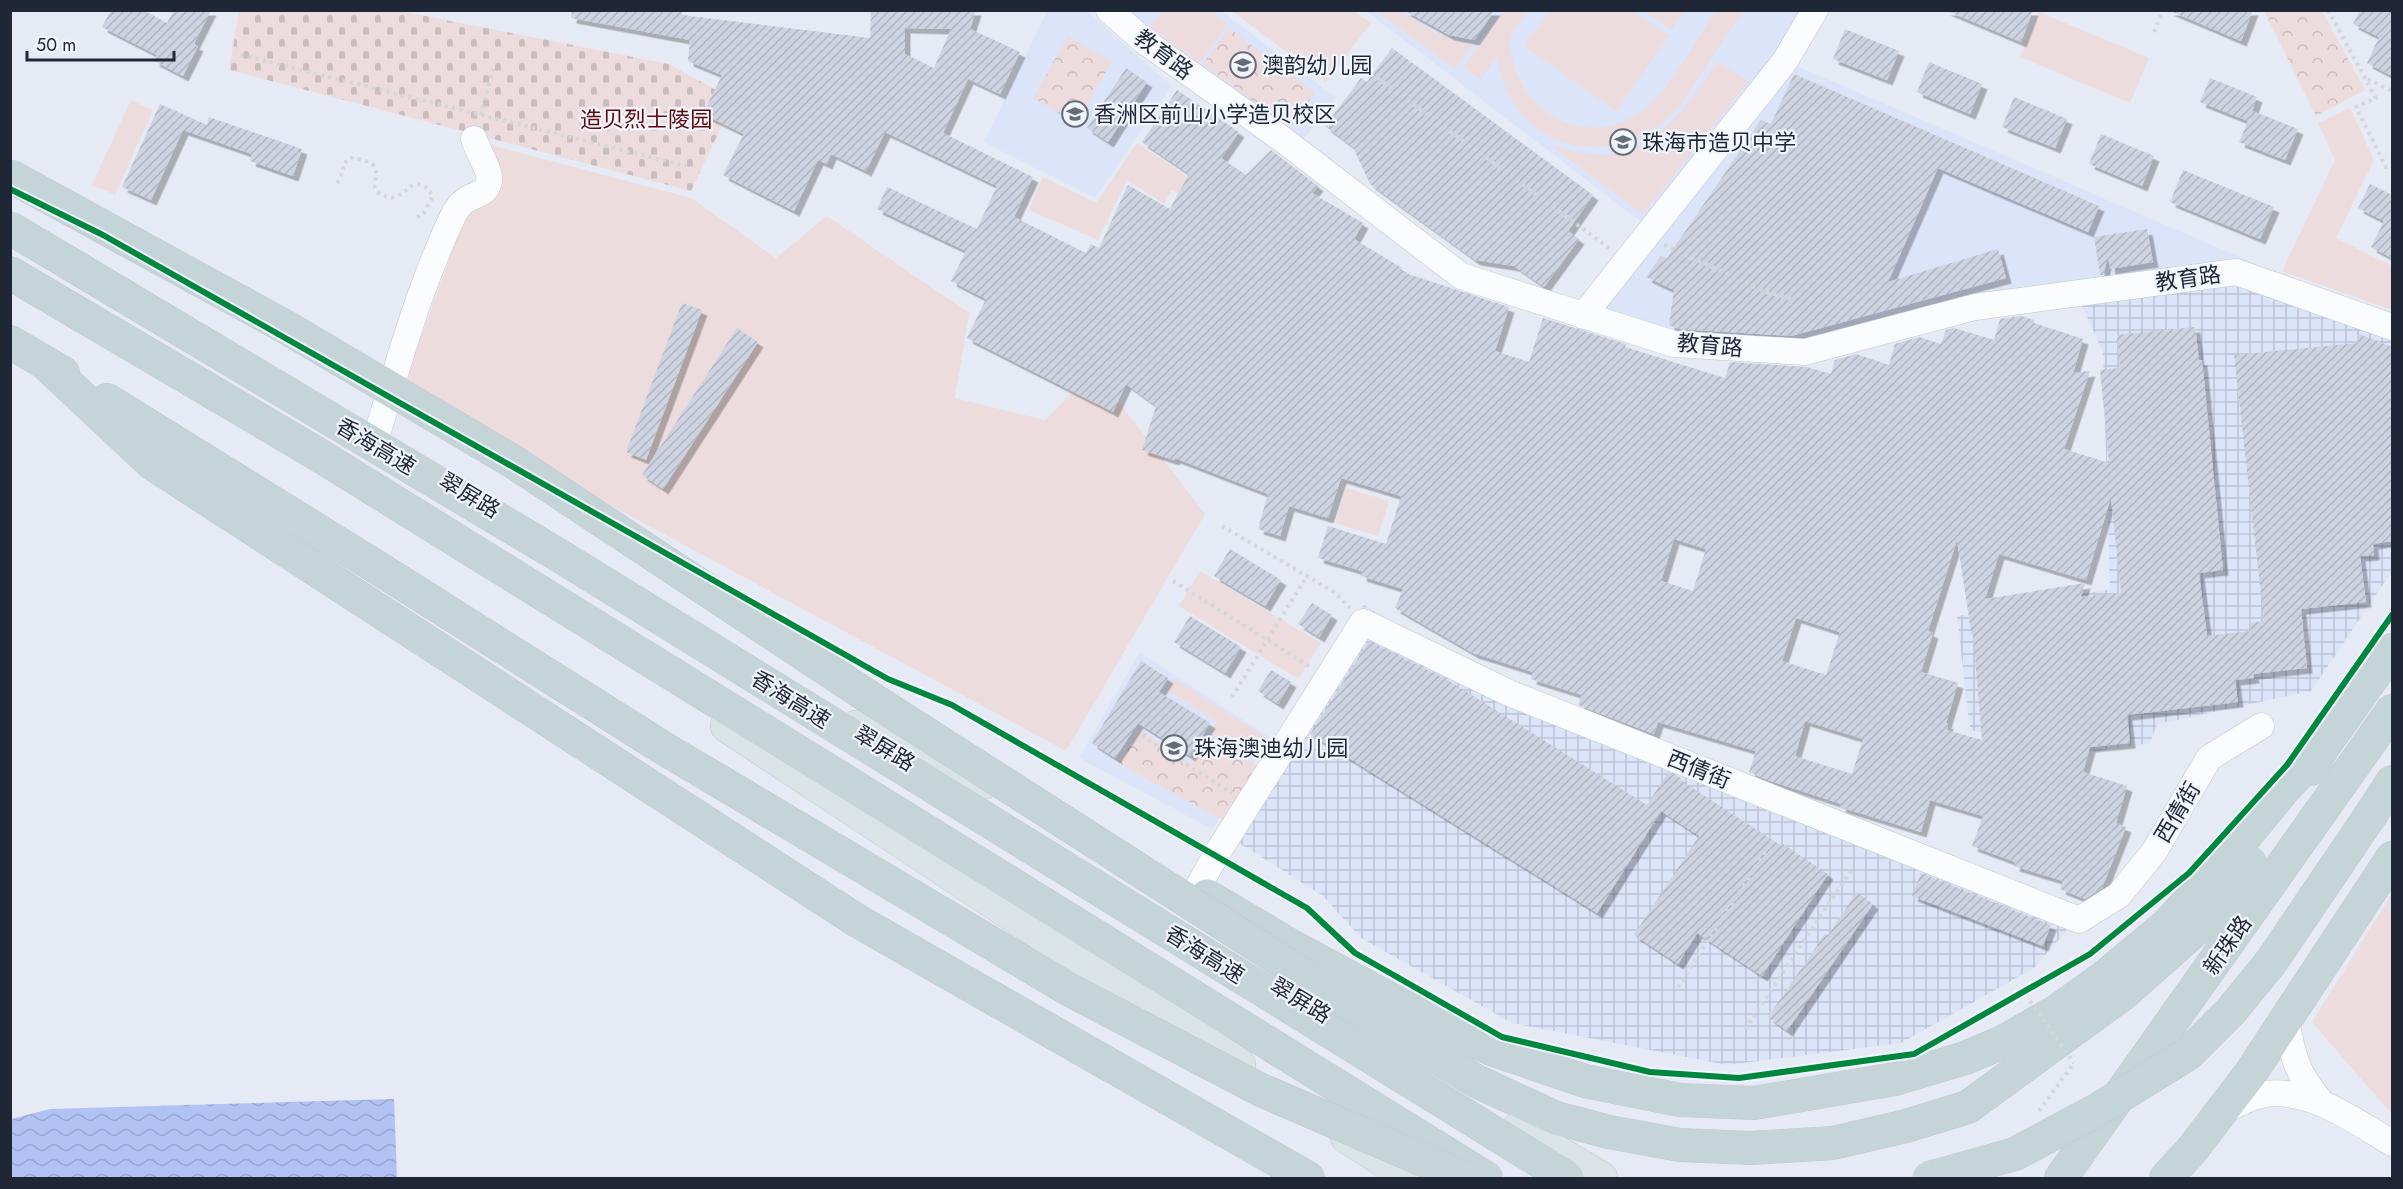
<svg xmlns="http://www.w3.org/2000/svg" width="2403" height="1189" font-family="Jost,'Noto Sans SC',sans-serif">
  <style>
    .built { fill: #dce4fa }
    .industrial { fill: url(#industrial-grid) }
    .green { fill: #eddcdd }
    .forest { fill: url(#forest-crowns) }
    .cemetery { fill: url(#cemetery-stones) }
    .water { fill: url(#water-waves) }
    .building { fill: url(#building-hatch); fill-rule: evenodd; filter: url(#shadow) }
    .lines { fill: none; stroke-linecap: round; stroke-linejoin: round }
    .minor-casing { stroke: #c0c5d2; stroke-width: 27 }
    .major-casing { stroke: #c5c8cf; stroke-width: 34 }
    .highway-casing { stroke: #c5c8cf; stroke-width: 34 }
    .path { stroke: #d4d6d9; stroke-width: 4; stroke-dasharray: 3 4.5; stroke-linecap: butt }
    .minor { stroke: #fbfcfd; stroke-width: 26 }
    .major { stroke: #dae4e6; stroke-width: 33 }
    .highway { stroke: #c4d4d7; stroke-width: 33 }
    .highway-bridge-casing { stroke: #c5c8cf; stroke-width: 34; stroke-linecap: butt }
    .path-bridge { stroke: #d4d6d9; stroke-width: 4; stroke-dasharray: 3 4.5; stroke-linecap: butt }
    .highway-bridge { stroke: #c4d4d7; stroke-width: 33 }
    .cycleway-casing { stroke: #f1f5fe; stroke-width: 10 }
    .cycleway { stroke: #00873e; stroke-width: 6 }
    .labels { text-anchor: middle; stroke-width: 4.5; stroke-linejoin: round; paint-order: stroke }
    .street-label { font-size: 22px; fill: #1f2636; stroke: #f1f5fe }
    .poi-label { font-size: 22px; fill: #1f2636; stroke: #f1f5fe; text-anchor: start }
    .park-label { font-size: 22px; fill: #5e0908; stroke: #f1f5fe }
  </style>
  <defs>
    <pattern id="industrial-grid" width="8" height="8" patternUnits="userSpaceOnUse" patternTransform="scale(1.5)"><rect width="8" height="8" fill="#dce4fa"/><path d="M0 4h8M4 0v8" fill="none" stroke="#bcc3d7"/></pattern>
    <pattern id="forest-crowns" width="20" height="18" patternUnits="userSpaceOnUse" patternTransform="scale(1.5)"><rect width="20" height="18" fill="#eddcdd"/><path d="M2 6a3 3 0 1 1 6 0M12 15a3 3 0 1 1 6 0" fill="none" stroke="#cbbdbe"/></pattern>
    <pattern id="cemetery-stones" width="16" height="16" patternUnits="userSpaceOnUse" patternTransform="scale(1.5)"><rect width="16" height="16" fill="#eddcdd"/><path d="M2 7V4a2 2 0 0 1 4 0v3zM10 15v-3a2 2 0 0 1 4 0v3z" fill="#cbbdbe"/></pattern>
    <pattern id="water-waves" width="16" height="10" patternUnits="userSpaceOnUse" patternTransform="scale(1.5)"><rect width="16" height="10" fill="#b0c3f4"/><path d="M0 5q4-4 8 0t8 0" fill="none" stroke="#97a7d2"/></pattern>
    <pattern id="building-hatch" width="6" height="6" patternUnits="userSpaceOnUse" patternTransform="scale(1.5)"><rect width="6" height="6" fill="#cdd3e0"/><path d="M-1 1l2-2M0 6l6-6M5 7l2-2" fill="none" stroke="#b0b5c1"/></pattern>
    <filter id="shadow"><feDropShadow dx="5.5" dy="5.5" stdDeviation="0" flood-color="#0004"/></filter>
  </defs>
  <rect width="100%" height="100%" fill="#e6eaf4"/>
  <g class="built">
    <polygon points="1047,11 1087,11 1172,86 1095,198 984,142"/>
    <polygon points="1120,11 1221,11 1335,97 1301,143"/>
    <polygon points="1366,11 1804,11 1773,60 1644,224"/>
    <polygon points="1795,65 2249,261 1967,299 1800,344 1677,336 1599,310"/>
    <polygon points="1140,652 1269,737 1212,829 1079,758"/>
  </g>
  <g class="industrial">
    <polygon points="2237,284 2392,339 2392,571 2311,691 2157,724 2150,743 2078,754 1970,730 1957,616 2110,589 2103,352 2082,306"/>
    <polygon points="1364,605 1568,731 2067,930 2034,968 1901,1043 1727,1065 1512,1023 1361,938 1323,896 1220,831"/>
  </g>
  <g class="green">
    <polygon points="1164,11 1211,11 1228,24 1199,64 1149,26"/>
    <polygon points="1232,11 1354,11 1371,23 1326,82"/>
    <polygon points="1376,11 1400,11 1436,33 1472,45 1455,69"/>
    <path d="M1503,11H1528C1523,18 1513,28 1511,37C1508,46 1512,56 1514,65C1529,115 1583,143 1631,118C1665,100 1694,43 1716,11H1744C1728,33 1713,56 1698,79C1691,88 1685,100 1677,109C1643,147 1590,159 1545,134C1517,117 1501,87 1497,55L1481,80L1464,67Z"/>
    <polygon points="1549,11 1633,11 1669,36 1616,111 1524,46"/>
    <polygon points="1644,11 1685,11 1671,30"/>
    <polygon points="2039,12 2149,58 2130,103 2020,57"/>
    <path d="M1717,62L1749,81L1643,214L1550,145C1566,149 1583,155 1600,155C1655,157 1690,101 1717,62Z"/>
    <polygon points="131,100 153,110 115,195 92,185"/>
    <polygon points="2350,108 2374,160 2336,238 2392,266 2392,310 2282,271 2335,160 2318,123"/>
    <polygon points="1137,143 1207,190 1200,204 1172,190 1164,204 1127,180 1098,240 1029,210 1043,177 1096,203"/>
    <polygon points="491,145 691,198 776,258 827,216 969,313 955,398 1045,420 1094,370 1205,514 1066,751 401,392"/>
    <polygon points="1346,488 1389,501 1378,536 1335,523"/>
    <polygon points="1200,571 1321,643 1298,679 1179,606"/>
    <polygon points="1174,678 1265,737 1251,759 1210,732 1216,722 1166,689"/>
    <polygon points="2392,894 2392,1107 2390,1112 2312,1022"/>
  </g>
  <g class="forest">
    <polygon points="2264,11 2322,11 2365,90 2316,116"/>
    <polygon points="1229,28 1315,93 1289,128 1203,64"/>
    <polygon points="1068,36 1112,62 1076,123 1033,98"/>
    <polygon points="1140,730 1192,764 1209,736 1257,765 1222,820 1118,763"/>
  </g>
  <polygon class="cemetery" points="239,11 400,11 669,64 734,100 691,191 229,70"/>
  <polygon class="water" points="394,1099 397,1178 11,1178 11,1119 50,1109"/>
  <g class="building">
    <polygon points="111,10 143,10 167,23 174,10 211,10 194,44 198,46 183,76 154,61 157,55 102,27"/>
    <path d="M572,10H682V15L870,38L871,10H976L970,29L1020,52L1000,94L968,79L943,133L1033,177L1014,217L1086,253L1091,244L1099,248L1128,185L1170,209L1189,174L1142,142L1177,90L1239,132L1221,158L1246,175L1271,150L1318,186L1312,193L1363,223L1354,239L1402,268L1399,271L1509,307L1495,351L1529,362L1543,318L1626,344L1625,347L1725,378L1730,362L1807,367L1831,374L1835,360L1856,354L1889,365L1895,344L1919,337L1941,344L1946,330L1954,328L1994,340L2000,319L2021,316L2034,320V323L2083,339L2073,373L2090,371L2064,449L2109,463L2100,370L2120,368L2117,335L2195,327L2199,360H2202L2223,570L2199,573L2207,636L2251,631L2250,623L2264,621L2234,355L2358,343L2357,333L2392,347V541L2373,544L2374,555L2360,556L2366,602L2301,609L2307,668L2253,674L2254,678L2235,680L2238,702L2127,715L2130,743L2090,747L2083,772L2127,786L2116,823L2126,827L2102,888L2085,899L2060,889L2063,881L2014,866L2015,862L1972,846L1983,816L1930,800L1921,832L1840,807L1841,804L1765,779L1749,772L1756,751L1658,722L1654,734L1578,705L1582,695L1531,679L1533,672L1473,653L1395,608L1403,589L1361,576L1362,571L1318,558L1328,526L1386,544L1401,496L1341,478L1328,518L1289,506L1280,536L1258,529L1268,494L1175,458L1174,460L1142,450L1156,406L1126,384L1113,412L967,338L986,299L951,281L966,251L877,209L887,187L977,229L997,186L885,132L866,171L831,154L827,164L818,160L794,211L723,175L744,134L703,114L722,75L688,61L690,40L571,18ZM905,28L951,29L934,68L905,54ZM2111,497L2121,593L2081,597L2085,583L1985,599L1999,554L2086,580ZM1674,539L1706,549L1693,591L1661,581ZM1957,540L1972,637L1973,633L1982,740L1947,730L1948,724L1946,723L1958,683L1921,672L1933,633L1928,631ZM1796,618L1840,632L1826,675L1782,661ZM1805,721L1863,739L1852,774L1795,756Z"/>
    <polygon points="1404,10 1495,10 1474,40 1449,35"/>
    <polygon points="1945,10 2033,10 2021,42"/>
    <polygon points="2168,10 2253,10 2241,41"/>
    <polygon points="2360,10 2392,10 2392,76 2367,63 2379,37 2353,24"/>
    <polygon points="1845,29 1899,51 1887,80 1833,59"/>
    <polygon points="1392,48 1593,195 1568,231 1579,239 1544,287 1514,266 1475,260 1370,184 1353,147 1325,126 1361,78 1367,82"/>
    <polygon points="1929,62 1982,84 1970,114 1917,92"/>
    <polygon points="1126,68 1147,82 1108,142 1087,128"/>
    <polygon points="1794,74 2099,206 2088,232 1938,168 1888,282 1998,249 2006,278 1791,336 1679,329 1669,325 1674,290 1646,277 1661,256 1667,258 1761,120 1771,124"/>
    <polygon points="2210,78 2257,97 2252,111 2298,129 2285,160 2239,142 2248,121 2200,102"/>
    <polygon points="2014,97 2067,119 2055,148 2002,127"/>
    <polygon points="160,104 207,125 209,117 302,149 293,176 250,161 252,154 183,130 151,200 122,187"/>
    <polygon points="2101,134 2154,156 2142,186 2089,164"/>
    <polygon points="2183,170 2274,207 2260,239 2170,202"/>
    <polygon points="2370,184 2392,195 2392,258 2371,247 2384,221 2358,208"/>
    <polygon points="2147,229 2153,262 2110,269 2108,257 2103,275 2100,275 2094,237"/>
    <polygon points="682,303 702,310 646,460 626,452"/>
    <polygon points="737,328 758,342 663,489 642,475"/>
    <polygon points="1230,549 1281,580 1265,606 1214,576"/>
    <polygon points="1312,603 1332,615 1319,637 1298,624"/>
    <polygon points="1190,616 1241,647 1225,673 1174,642"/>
    <polygon points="1369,641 1446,679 1647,805 1668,772 1681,778 1680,780 1782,846 1783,844 1828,874 1762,976 1697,933 1678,964 1634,935 1699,836 1661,811 1597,913 1310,734"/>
    <polygon points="1141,661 1168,678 1159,692 1210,723 1190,756 1138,723 1115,758 1092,743"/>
    <polygon points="1271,670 1291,682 1278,704 1258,691"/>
    <polygon points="1921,873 2051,925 2043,946 1912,896"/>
    <polygon points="1857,892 1873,904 1787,1031 1768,1017 1825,934 1828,935"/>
  </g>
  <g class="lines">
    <g class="minor-casing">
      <g id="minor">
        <polyline points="1109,10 1144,41 1282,139 1461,276 1674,344 1805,352 1975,307 2236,272 2392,327"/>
        <polyline points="1583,316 1785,61 1815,10"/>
        <path d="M376,438C398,364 419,288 452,218C455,211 460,204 466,200C475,194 487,194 489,181C491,171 477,150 474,139"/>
        <polyline points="1197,889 1216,855 1363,622 1509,693 2079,920 2119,895 2154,852 2209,758 2261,726"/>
        <path d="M2286,1020C2293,1057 2296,1072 2321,1102"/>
        <path d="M2222,1112C2235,1105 2250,1096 2265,1094C2312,1088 2354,1121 2392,1143"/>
      </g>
    </g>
    <g class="major-casing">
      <g id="major">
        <polyline points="727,726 1239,1065"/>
        <polyline points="856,727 985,782"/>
        <polyline points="1518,1129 1601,1178"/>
        <polyline points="1347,1137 1411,1178"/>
      </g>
    </g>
    <g class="highway-casing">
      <g id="highway">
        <polyline points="10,273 314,452 1486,1178"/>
        <polyline points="10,342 63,373"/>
        <polyline points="44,362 153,464 856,920 1308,1178"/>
        <polyline points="107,400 370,563"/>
        <polyline points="2311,769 2321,750 2392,650"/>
        <polyline points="2370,816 2392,782"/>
        <polyline points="1207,896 1293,947 1405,1007 1491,1049 1585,1081 1680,1100 1754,1103 1895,1079 1965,1058 2003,1042 2057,1011 2103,978 2167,925 2225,861 2285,788 2321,750"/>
        <polyline points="1322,987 1476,1081 1556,1118 1609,1132 1680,1145 1751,1148 1833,1143 1906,1126 1968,1107 2124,993 2196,929 2232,888 2250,863"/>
        <polyline points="2061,1178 2392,711"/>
        <polyline points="2166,1178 2191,1151 2250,1074 2392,858"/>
      </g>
    </g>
    <g class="path">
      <polyline points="2328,10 2376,98 2356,107 2386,167 2392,164"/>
      <polyline points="2154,32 2163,10"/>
      <polyline points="241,55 686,166"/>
      <polyline points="1353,60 1609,248"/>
      <polyline points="2368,79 2392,91"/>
      <polyline points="481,115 494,65"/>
      <path d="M337,183L343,172V164L351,158C357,159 368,160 373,165C383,175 364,189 385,196C390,198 395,198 399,195C405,193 409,187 415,184C425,185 428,188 433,196L424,213L417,217"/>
      <polyline points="1664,245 1766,292 1793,299"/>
      <polyline points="1222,526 1334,592 1350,608"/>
      <polyline points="1173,581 1309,666"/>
      <polyline points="1232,697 1307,576"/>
      <polyline points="1142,736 1232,793"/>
      <polyline points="1678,987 1773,840"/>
      <polyline points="1745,1029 1854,866"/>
      <polyline points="2039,1111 2074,1063"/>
    </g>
    <use href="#minor" class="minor"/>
    <use href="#major" class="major"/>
    <use href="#highway" class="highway"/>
    <g class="highway-bridge-casing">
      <g id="highway-bridge">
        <polyline points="10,176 284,326 512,461 875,701 1322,987"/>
        <polyline points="10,228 560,556 1567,1178"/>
        <polyline points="370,563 660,746 1070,990 1261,1090 1465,1178"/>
        <polyline points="1929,1178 2015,1154 2097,1110 2188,1054 2231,1011 2271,962 2370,816"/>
      </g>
    </g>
    <polyline class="path-bridge" points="2030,1001 2074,1063"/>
    <use href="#highway-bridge" class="highway-bridge"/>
    <g class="cycleway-casing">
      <polyline id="cycleway" points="10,189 103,235 888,679 952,705 1307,908 1355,953 1502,1037 1650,1072 1739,1078 1914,1054 2090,954 2189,873 2287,765 2392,615"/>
    </g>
    <use href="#cycleway" class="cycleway"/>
  </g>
  <defs>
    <g id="school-ring" transform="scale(1.35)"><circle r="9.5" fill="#f1f5fe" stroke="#656b78" stroke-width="1.5"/><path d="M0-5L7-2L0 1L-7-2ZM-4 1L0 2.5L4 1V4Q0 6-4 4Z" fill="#656b78"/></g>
  </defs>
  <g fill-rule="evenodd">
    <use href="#school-ring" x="1243" y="65"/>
    <use href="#school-ring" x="1075" y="114"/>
    <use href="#school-ring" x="1623" y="142"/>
    <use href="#school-ring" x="1174" y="748"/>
  </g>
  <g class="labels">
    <g class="street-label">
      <text transform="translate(1164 54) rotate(37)" y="8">教育路</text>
      <text transform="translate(2188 278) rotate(-8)" y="8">教育路</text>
      <text transform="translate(1710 345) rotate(5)" y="8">教育路</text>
      <text transform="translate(376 446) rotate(31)" y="8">香海高速</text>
      <text transform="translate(470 495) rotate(31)" y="8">翠屏路</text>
      <text transform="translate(791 699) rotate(32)" y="8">香海高速</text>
      <text transform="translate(885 748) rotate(31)" y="8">翠屏路</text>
      <text transform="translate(1699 769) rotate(22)" y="8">西倩街</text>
      <text transform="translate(2177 812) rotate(-59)" y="8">西倩街</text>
      <text transform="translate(2227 945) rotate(-55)" y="8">新珠路</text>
      <text transform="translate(1205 954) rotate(32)" y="8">香海高速</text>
      <text transform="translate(1301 1000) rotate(31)" y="8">翠屏路</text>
    </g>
    <g class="poi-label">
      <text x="1262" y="73">澳韵幼儿园</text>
      <text x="1094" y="122">香洲区前山小学造贝校区</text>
      <text x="1642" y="150">珠海市造贝中学</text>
      <text x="1194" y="756">珠海澳迪幼儿园</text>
    </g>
    <g class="park-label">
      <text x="646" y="127">造贝烈士陵园</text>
    </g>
  </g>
  <rect width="2403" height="1189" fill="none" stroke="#1f2636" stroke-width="24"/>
  <path d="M27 51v9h147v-9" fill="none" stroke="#1f2636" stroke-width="3"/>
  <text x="36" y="51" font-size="18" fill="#1f2636" stroke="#f1f5fe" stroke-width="4.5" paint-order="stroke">50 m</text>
</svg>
